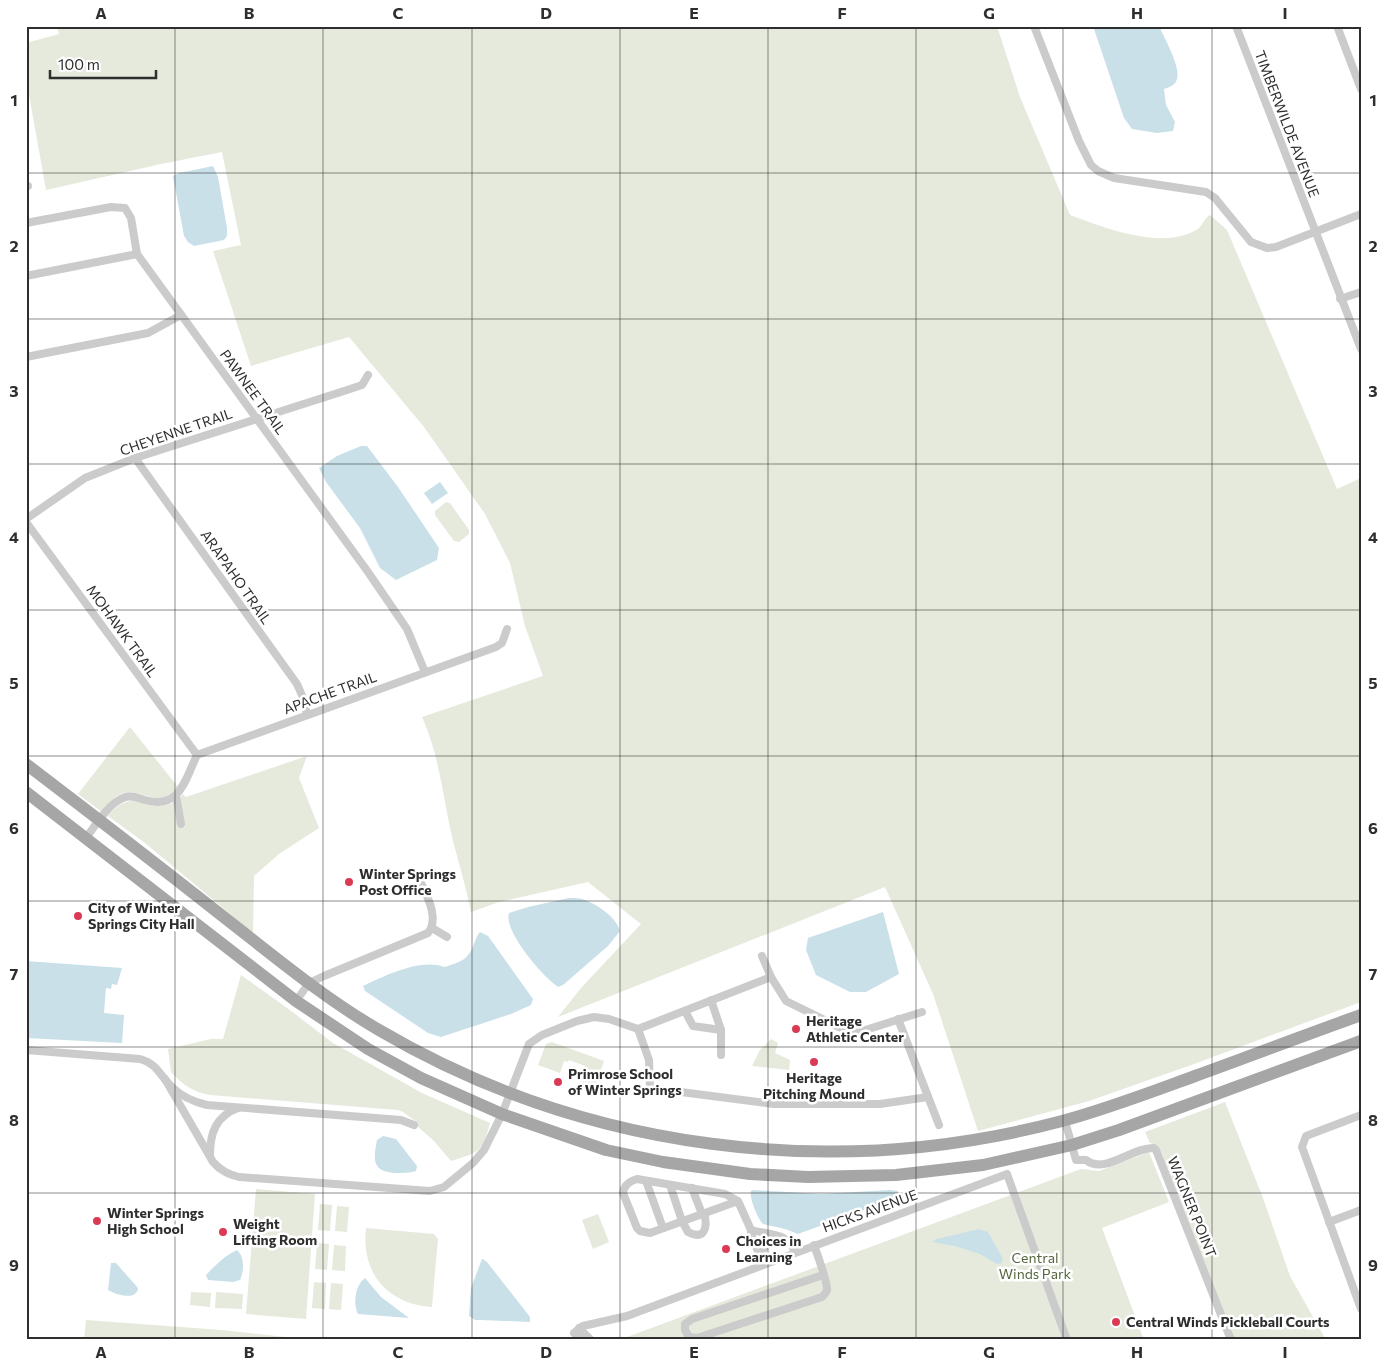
<svg xmlns="http://www.w3.org/2000/svg" width="1387" height="1366" font-family="Commissioner,sans-serif">
  <style>
    .green { fill: #e5eadc }
    .water { fill: #c9e0e9 }
    .lines { fill: none; stroke-linecap: round; stroke-linejoin: round }
    .street { stroke: #cbcbcb; stroke-width: 8 }
    .primary { stroke: #a6a6a6; stroke-width: 12 }
    .grid { fill: none; stroke: #2e2e2e; stroke-width: 1; stroke-opacity: 0.55 }
    .poi-dot { fill: #db3a55; stroke: #fff; stroke-width: 2 }
    .labels { text-anchor: middle; stroke-width: 5; stroke-linejoin: round; paint-order: stroke }
    .street-label { font-size: 14px; fill: #2e2e2e; stroke: #fff }
    .poi-label { font-size: 14px; font-weight: bold; fill: #2e2e2e; stroke: #fff; text-anchor: start }
    .park-label { font-size: 14px; fill: #55673e; stroke: #fff }
    .neatline { fill: none; stroke: #2e2e2e; stroke-width: 2 }
    .grid-label { font-size: 16px; text-anchor: middle; font-weight: bold; fill: #2e2e2e }
  </style>
  <rect width="100%" height="100%" fill="#fff"/>
  <g class="green">
    <path d="M57,26H997L1020,97L1070,215C1105,228 1163,251 1198,229C1203,225 1204,218 1210,215L1227,230L1337,489L1361,478V1002L1194,1064L1089,1101L978,1131L933,994L885,887L558,1017L581,988L641,924L588,882L499,902L471,912C466,887 459,864 453,841C443,799 440,757 422,717L543,676L525,626L510,563L485,514L424,427L349,337L251,366L213,251L241,245L222,152L161,164L46,190L26,78V43L59,34Z"/>
    <polygon points="446,502 450,503 469,530 469,534 459,542 454,541 435,515 435,511"/>
    <path d="M130,727L178,787C160,811 141,787 123,793C114,796 107,805 102,812L78,794Z"/>
    <path d="M307,756L299,778L319,828L279,854L254,876L253,933L145,843L108,816C135,784 143,815 173,803L178,828L185,827L180,798L183,794L186,797Z"/>
    <path d="M241,975L287,1008L333,1043L422,1093L490,1123C482,1153 479,1152 451,1161L434,1141L417,1126L418,1123L403,1112L398,1110L210,1095C193,1092 183,1085 171,1072L168,1049L211,1039H223Z"/>
    <polygon points="771,1039 778,1043 775,1053 790,1060 789,1070 752,1066 760,1050"/>
    <polygon points="552,1042 604,1061 595,1086 580,1081 585,1066 569,1060 568,1062 564,1061 560,1073 538,1065 546,1044"/>
    <path d="M1225,1102L1263,1198L1290,1276L1326,1340H1234L1167,1167C1163,1157 1161,1144 1150,1143L1145,1132Z"/>
    <polygon points="1149,1152 1169,1202 1102,1228 1144,1340 619,1340 1081,1169 1099,1171"/>
    <polygon points="256,1189 315,1194 306,1319 246,1314"/>
    <polygon points="320,1204 332,1205 330,1231 318,1230"/>
    <polygon points="337,1206 349,1207 347,1232 335,1231"/>
    <polygon points="598,1214 609,1242 593,1249 582,1220"/>
    <path d="M366,1228L434,1234L438,1239L432,1307C387,1304 361,1273 366,1228Z"/>
    <polygon points="317,1243 329,1244 327,1270 315,1269"/>
    <polygon points="334,1245 346,1246 345,1271 332,1270"/>
    <polygon points="314,1282 326,1283 325,1309 312,1308"/>
    <polygon points="331,1283 343,1284 341,1310 329,1309"/>
    <polygon points="191,1292 211,1293 210,1307 190,1305"/>
    <polygon points="216,1292 243,1294 242,1309 215,1308"/>
    <polygon points="86,1320 222,1330 312,1340 84,1340"/>
  </g>
  <g class="water">
    <path d="M1093,26H1159C1164,38 1185,73 1175,83C1173,86 1167,88 1164,89L1166,105L1175,122L1173,131L1157,133L1132,129L1124,118Z"/>
    <polygon points="213,166 218,177 227,228 227,236 224,240 194,246 188,242 184,236 173,176 179,173"/>
    <polygon points="361,446 367,446 398,487 439,548 437,560 396,580 380,568 360,528 326,482 319,468 337,456"/>
    <polygon points="440,482 448,493 432,504 424,493"/>
    <path d="M569,898C574,898 580,898 585,900C598,905 616,917 620,931L608,946L563,985L558,987C543,977 503,931 509,913L528,907Z"/>
    <polygon points="883,912 899,974 866,992 850,992 816,975 806,950 808,938"/>
    <path d="M480,932L488,936L533,999L531,1005L511,1014L441,1037L428,1033L365,991L363,986C386,975 421,958 445,967C453,964 463,962 468,955C474,949 474,939 480,932Z"/>
    <polygon points="26,961 122,968 117,985 112,984 111,989 106,988 104,1013 124,1015 122,1043 26,1038"/>
    <path d="M383,1136L396,1139L417,1166L416,1171C409,1173 403,1173 396,1173C372,1172 373,1160 377,1140Z"/>
    <path d="M753,1190L821,1194L890,1190L898,1191L899,1197L895,1199L798,1234L785,1229L763,1224C758,1219 749,1198 751,1191Z"/>
    <polygon points="979,1229 988,1232 1002,1257 1002,1263 997,1264 980,1254 955,1246 932,1242 937,1239"/>
    <path d="M237,1250C245,1257 244,1271 240,1280L233,1282L208,1280L206,1275C215,1266 225,1255 237,1250Z"/>
    <polygon points="482,1259 483,1259 487,1262 530,1317 530,1322 480,1320 475,1320 469,1316 471,1288"/>
    <path d="M111,1263H116L138,1288C137,1301 116,1295 108,1290Z"/>
    <path d="M365,1278L381,1297L409,1318L358,1314C353,1304 355,1285 365,1278Z"/>
  </g>
  <g class="lines">
    <g class="street">
      <polyline points="1034,26 1079,141 1091,165 1098,171 1114,178 1206,192 1215,198 1251,242 1267,248 1276,247 1361,214"/>
      <polyline points="1236,26 1361,349"/>
      <polyline points="1337,26 1361,89"/>
      <polyline points="26,186 28,186"/>
      <polyline points="26,223 111,207 125,208 131,218 137,254 368,572 407,629 425,672"/>
      <polyline points="26,276 137,254"/>
      <polyline points="1340,299 1361,292"/>
      <polyline points="26,357 148,333 181,315"/>
      <polyline points="135,458 297,684 304,700 307,715"/>
      <polyline points="26,519 85,478 135,458 344,391 362,385 368,375"/>
      <polyline points="26,522 197,755"/>
      <polyline points="176,796 181,824"/>
      <path d="M86,838C95,826 109,803 123,798C130,794 138,798 145,800C180,810 185,780 197,755L496,647L502,643L507,629"/>
      <polyline points="432,928 447,937"/>
      <polyline points="762,956 771,977 786,1001 853,1034 922,1012"/>
      <polyline points="711,1000 721,1030 721,1055"/>
      <path d="M296,1001L309,983L324,976L428,933C441,917 424,891 417,874"/>
      <polyline points="685,1011 693,1026 721,1030"/>
      <polyline points="898,1019 939,1125"/>
      <polyline points="638,1029 649,1060 650,1088 773,1104 880,1104 928,1097"/>
      <path d="M26,1050L140,1059C158,1064 159,1075 172,1087C182,1097 194,1102 207,1105L401,1120L414,1125"/>
      <path d="M165,1079L213,1162C221,1171 228,1174 239,1177L430,1191L444,1187L473,1163L484,1150L502,1114L529,1044L542,1035L577,1021L594,1017L609,1019L638,1029L771,977"/>
      <polyline points="1361,1115 1306,1136 1302,1147 1361,1309"/>
      <path d="M1065,1121L1076,1160H1086C1105,1175 1132,1147 1154,1148L1156,1150L1231,1340"/>
      <path d="M210,1155C210,1133 216,1116 238,1108"/>
      <polyline points="646,1181 663,1228"/>
      <path d="M670,1185L682,1221L688,1232C705,1241 708,1227 704,1213"/>
      <polyline points="692,1188 702,1214"/>
      <path d="M738,1201L650,1233L640,1231L637,1228L623,1193C624,1185 630,1181 637,1179L725,1194L738,1201L751,1230V1234L763,1264"/>
      <polyline points="1329,1222 1361,1210"/>
      <path d="M751,1230C770,1235 787,1232 795,1252"/>
      <path d="M814,1245C817,1254 828,1283 827,1290C826,1294 824,1294 822,1297L697,1338L689,1337L685,1330V1324L692,1319L823,1275"/>
      <polyline points="760,1255 769,1240 776,1236"/>
      <polyline points="579,1328 591,1340"/>
      <polyline points="583,1340 574,1333 583,1326 627,1316 1007,1174 1067,1340"/>
    </g>
    <g class="primary">
      <path d="M26,764C93,815 159,866 225,918C275,957 324,998 379,1030C585,1151 832,1182 1062,1121C1107,1109 1151,1092 1195,1076C1250,1056 1305,1035 1361,1015"/>
      <polyline points="26,792 296,1001 368,1049 421,1078 502,1114 606,1150 663,1162 750,1174 808,1177 896,1175 983,1165 1072,1145 1119,1130 1361,1041"/>
    </g>
  </g>
  <path class="grid" d="M175,26V1340M323,26V1340M472,26V1340M620,26V1340M768,26V1340M916,26V1340M1063,26V1340M1212,26V1340M26,173H1361M26,319H1361M26,464H1361M26,610H1361M26,756H1361M26,901H1361M26,1047H1361M26,1193H1361"/>
  <g class="poi-dot">
    <circle cx="349" cy="882" r="5"/>
    <circle cx="78" cy="916" r="5"/>
    <circle cx="796" cy="1029" r="5"/>
    <circle cx="814" cy="1062" r="5"/>
    <circle cx="558" cy="1082" r="5"/>
    <circle cx="97" cy="1221" r="5"/>
    <circle cx="223" cy="1232" r="5"/>
    <circle cx="726" cy="1249" r="5"/>
    <circle cx="1116" cy="1322" r="5"/>
  </g>
  <g class="labels">
    <g class="street-label">
      <text transform="translate(1287 124) rotate(69)" y="5">TIMBERWILDE AVENUE</text>
      <text transform="translate(253 392) rotate(54)" y="5">PAWNEE TRAIL</text>
      <text transform="translate(176 432) rotate(-19)" y="5">CHEYENNE TRAIL</text>
      <text transform="translate(236 577) rotate(55)" y="5">ARAPAHO TRAIL</text>
      <text transform="translate(122 631) rotate(54)" y="5">MOHAWK TRAIL</text>
      <text transform="translate(330 693) rotate(-20)" y="5">APACHE TRAIL</text>
      <text transform="translate(1192 1207) rotate(68)" y="5">WAGNER POINT</text>
      <text transform="translate(870 1211) rotate(-20)" y="5">HICKS AVENUE</text>
    </g>
    <g class="poi-label">
      <text x="359" y="879">Winter Springs<tspan x="359" dy="16">Post Office</tspan></text>
      <text x="88" y="913">City of Winter<tspan x="88" dy="16">Springs City Hall</tspan></text>
      <text x="806" y="1026">Heritage<tspan x="806" dy="16">Athletic Center</tspan></text>
      <text x="568" y="1079">Primrose School<tspan x="568" dy="16">of Winter Springs</tspan></text>
      <text x="814" y="1083" text-anchor="middle">Heritage<tspan x="814" dy="16">Pitching Mound</tspan></text>
      <text x="107" y="1218">Winter Springs<tspan x="107" dy="16">High School</tspan></text>
      <text x="233" y="1229">Weight<tspan x="233" dy="16">Lifting Room</tspan></text>
      <text x="736" y="1246">Choices in<tspan x="736" dy="16">Learning</tspan></text>
      <text x="1126" y="1327">Central Winds Pickleball Courts</text>
    </g>
    <g class="park-label">
      <text x="1035" y="1263">Central<tspan x="1035" dy="16">Winds Park</tspan></text>
    </g>
  </g>
  <rect width="1387" height="1366" fill="none" stroke="#ffffff" stroke-width="55"/>
  <path d="M50 70v8h106v-8" fill="none" stroke="#2e2e2e" stroke-width="2.5"/>
  <text x="58" y="70" font-size="15" fill="#2e2e2e" stroke="#ffffff" stroke-width="4" paint-order="stroke">100 m</text>
  <rect x="28" y="28" width="1332" height="1310" class="neatline"/>
  <g class="grid-label">
    <text x="101" y="19">A</text>
    <text x="249" y="19">B</text>
    <text x="398" y="19">C</text>
    <text x="546" y="19">D</text>
    <text x="694" y="19">E</text>
    <text x="842" y="19">F</text>
    <text x="989" y="19">G</text>
    <text x="1137" y="19">H</text>
    <text x="1285" y="19">I</text>
    <text x="14" y="106">1</text>
    <text x="1373" y="106">1</text>
    <text x="14" y="252">2</text>
    <text x="1373" y="252">2</text>
    <text x="14" y="397">3</text>
    <text x="1373" y="397">3</text>
    <text x="14" y="543">4</text>
    <text x="1373" y="543">4</text>
    <text x="14" y="689">5</text>
    <text x="1373" y="689">5</text>
    <text x="14" y="834">6</text>
    <text x="1373" y="834">6</text>
    <text x="14" y="980">7</text>
    <text x="1373" y="980">7</text>
    <text x="14" y="1126">8</text>
    <text x="1373" y="1126">8</text>
    <text x="14" y="1271">9</text>
    <text x="1373" y="1271">9</text>
    <text x="101" y="1358">A</text>
    <text x="249" y="1358">B</text>
    <text x="398" y="1358">C</text>
    <text x="546" y="1358">D</text>
    <text x="694" y="1358">E</text>
    <text x="842" y="1358">F</text>
    <text x="989" y="1358">G</text>
    <text x="1137" y="1358">H</text>
    <text x="1285" y="1358">I</text>
  </g>
</svg>
